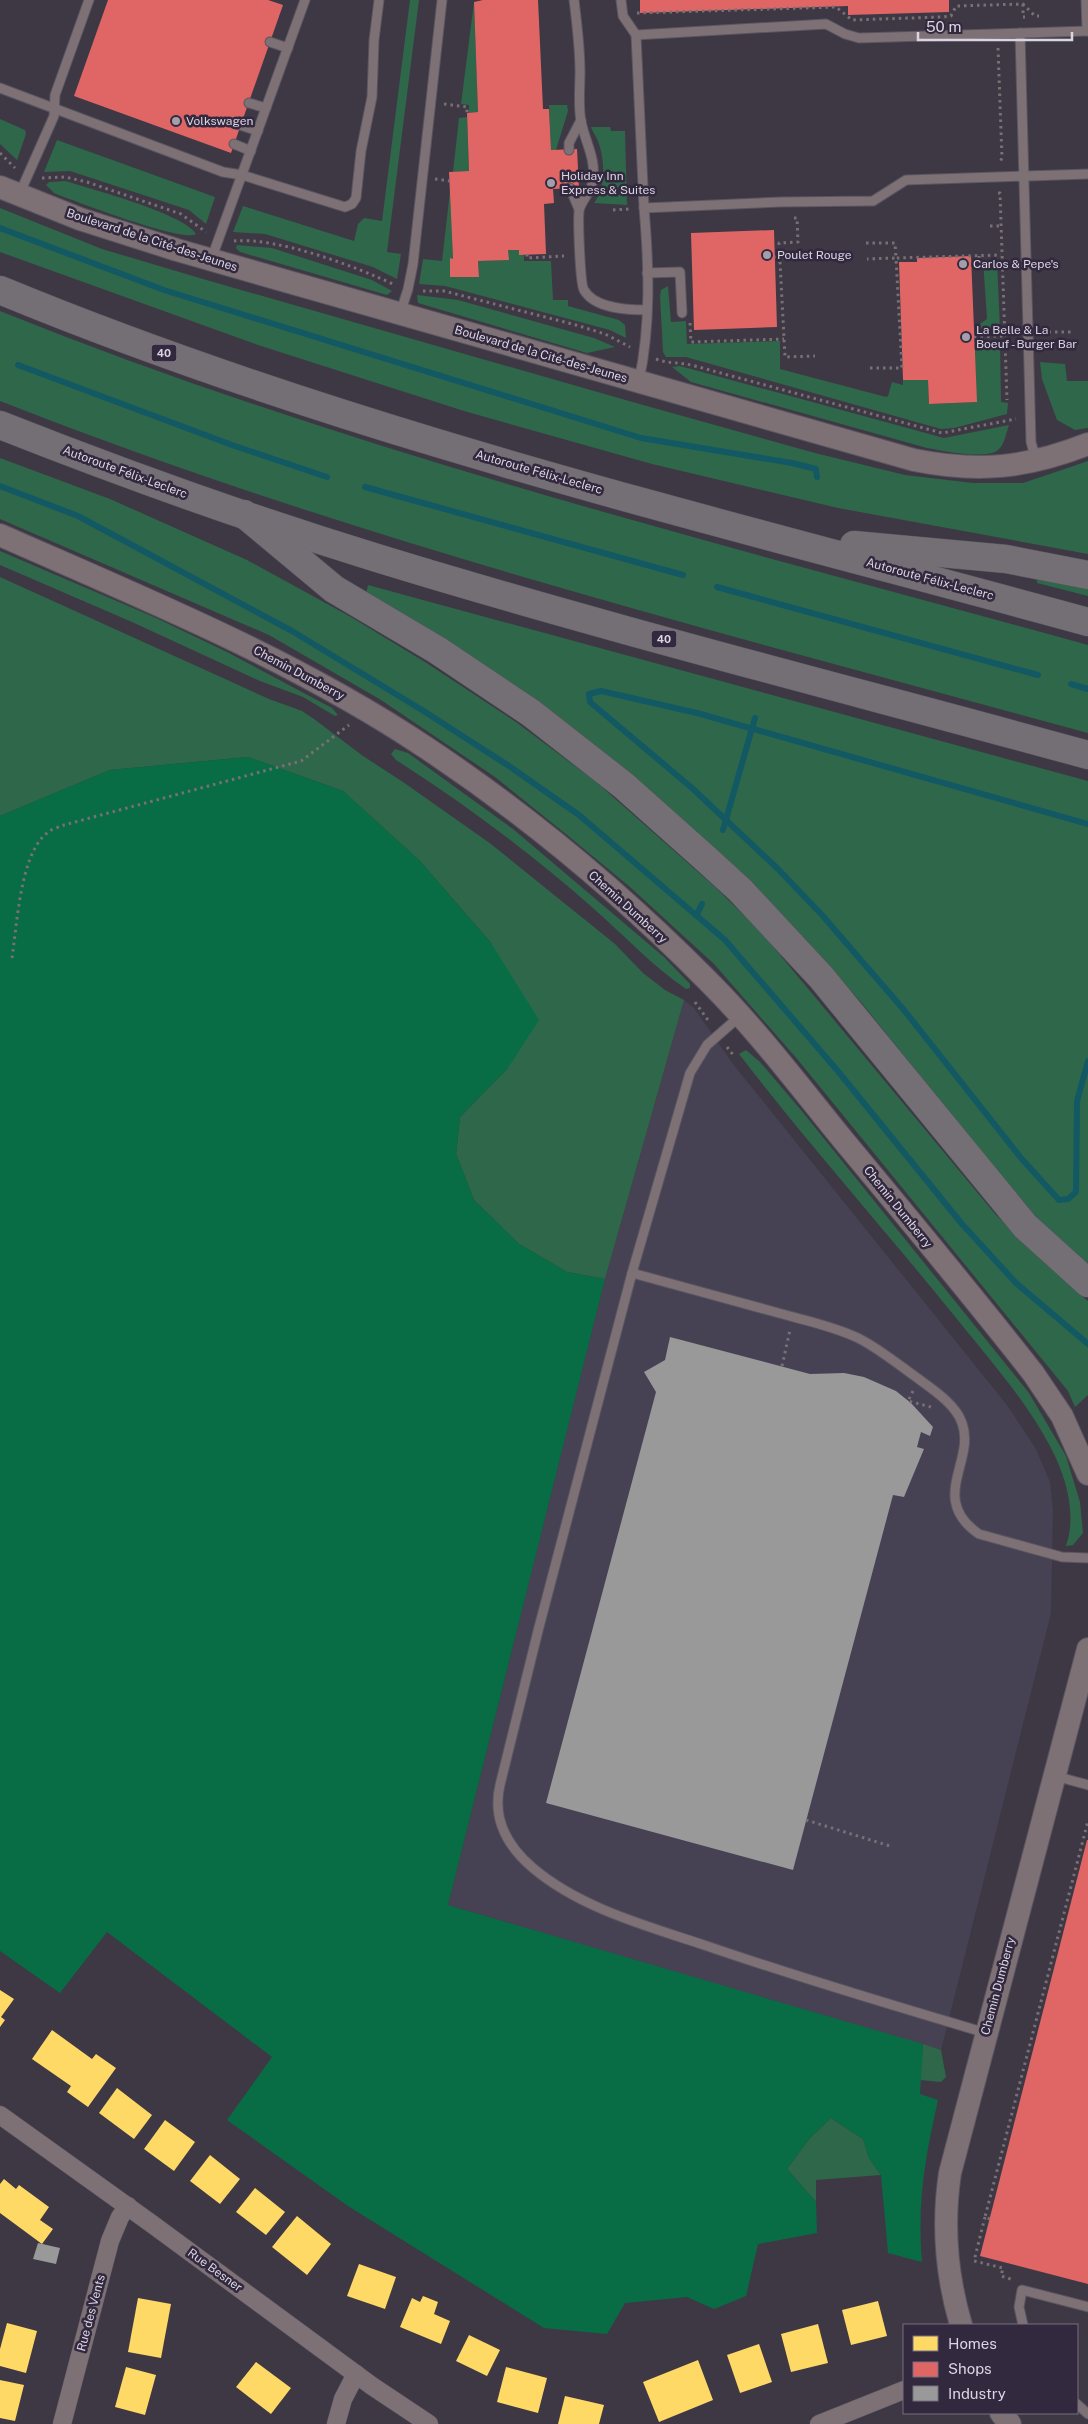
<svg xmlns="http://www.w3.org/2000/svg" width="1088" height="2424" font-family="'Public Sans',sans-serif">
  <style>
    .industrial { fill: #464153 }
    .green { fill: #2f674a }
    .forest { fill: #086d45 }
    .homes { fill: #ffd966 }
    .shops { fill: #e06666 }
    .industry { fill: #999 }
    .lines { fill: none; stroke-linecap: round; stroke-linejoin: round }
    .stream { stroke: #125964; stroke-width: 6 }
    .service-casing { stroke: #595560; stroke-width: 11 }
    .minor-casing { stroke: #595560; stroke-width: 19 }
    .tertiary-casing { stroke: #595560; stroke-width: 24 }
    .motorway-casing { stroke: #595560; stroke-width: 29 }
    .path { stroke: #797075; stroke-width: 3; stroke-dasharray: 2.5 4; stroke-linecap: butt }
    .service { stroke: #7d7176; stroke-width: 9 }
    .minor { stroke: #7d7176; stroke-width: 18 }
    .tertiary { stroke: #7d7176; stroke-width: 22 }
    .motorway { stroke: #746e75; stroke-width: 28 }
    .poi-dot { fill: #a49eab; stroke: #32293e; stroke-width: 2 }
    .labels { text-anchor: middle; stroke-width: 5; stroke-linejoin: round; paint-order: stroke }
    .shield { fill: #32293e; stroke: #a8a1b2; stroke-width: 1 }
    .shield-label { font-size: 11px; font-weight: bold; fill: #dbd5e3 }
    .poi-label { font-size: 12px; fill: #dbd5e3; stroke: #32293e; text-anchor: start }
    .street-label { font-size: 12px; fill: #dbd5e3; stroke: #32293e }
  </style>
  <rect width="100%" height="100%" fill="#3d3844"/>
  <polygon class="industrial" points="684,1000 694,1008 733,1064 1007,1405 1036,1449 1050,1482 1053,1510 1051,1613 941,2050 448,1905 605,1279"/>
  <g class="green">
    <polygon points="410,0 419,0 387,252 401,254 397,279 373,267 265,234 233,232 243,206 354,241 358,224 364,218 382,221"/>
    <polygon points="474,2 478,112 469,113 469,105 461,104"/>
    <polygon points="549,105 567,105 568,111 556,150 551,150"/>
    <polygon points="467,117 469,171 453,172 459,118"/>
    <polygon points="0,119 25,130 26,134 17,160 0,144"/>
    <path d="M591,127H610L611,131H625L627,205L594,203C606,187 605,160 598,141C596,136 592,131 591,127Z"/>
    <polygon points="57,140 215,197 206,224 189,210 70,171 44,172"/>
    <path d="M66,181C93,190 183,213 196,234C184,243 74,201 54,193L46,185L49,182Z"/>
    <polygon points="450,191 453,259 450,259 450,277 479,277 478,261 508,260 508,250 519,250 524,255 524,261 551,261 553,300 568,300 568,306 619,320 625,325 626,338 610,330 445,286 419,284 423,259 442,261"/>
    <polygon points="0,208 102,249 203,279 629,401 815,453 905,475 973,483 1023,483 1088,461 1088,554 838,508 652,464 464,411 258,345 0,252"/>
    <polygon points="237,245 272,248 372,280 392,291 387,295 240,252 236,248"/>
    <polygon points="983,260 997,260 1000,329 977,330 977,326 987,319"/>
    <polygon points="668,286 671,322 686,321 687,344 780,341 780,369 886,397 888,396 892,382 903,385 903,380 928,380 929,404 976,402 974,342 1000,340 1001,402 1008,403 1007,414 954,428 941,429 686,357 666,357 663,352 660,296 661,290"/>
    <polygon points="417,295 458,300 594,338 615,347 587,353 418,303"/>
    <path d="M0,311C353,453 722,544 1088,645V733C722,633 353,540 0,401Z"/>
    <polygon points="1040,362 1065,364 1067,381 1088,381 1088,428 1075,430 1057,420 1042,379"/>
    <path d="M680,366L944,438L1009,425C1006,433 1005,444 998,450C985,460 943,451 927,448L691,382L672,367Z"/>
    <polygon points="0,458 110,499 247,560 351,617 425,662 516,722 595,781 714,886 761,932 996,1215 1057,1274 1088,1301 1088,1395 1075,1407 1068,1391 798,1060 714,964 630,887 567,835 495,777 381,700 269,635 0,519"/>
    <polygon points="0,551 154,617 227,652 332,708 338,715 335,716 303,697 260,681 132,622 0,565"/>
    <polygon points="1037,576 1088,585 1088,596 1037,583"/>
    <polygon points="0,577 269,699 302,711 314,719 363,756 403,782 491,844 615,944 643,973 665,990 684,1000 605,1279 567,1272 519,1244 474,1200 456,1154 460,1117 508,1068 491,943 420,861 343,791 248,757 110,770 0,816"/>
    <polygon points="368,585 1088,781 1088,1267 1054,1237 1013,1191 860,1001 802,936 674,812 586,739 366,594"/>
    <path d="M395,749L408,753L513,829L664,957L690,984V988L686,989C652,966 625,936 594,909C533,855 465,804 396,760L391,754Z"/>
    <path d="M746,1050L760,1062L801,1110L1029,1393L1066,1456L1080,1502L1083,1533L1073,1545L1066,1546C1077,1514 1066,1477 1051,1448C1024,1397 984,1353 948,1308C879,1223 806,1141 739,1054Z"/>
    <polygon points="923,2044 941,2050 946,2077 941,2082 920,2080"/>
    <polygon points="831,2118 863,2139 869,2158 881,2175 816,2180 816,2202 787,2169 809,2139"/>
  </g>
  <path class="forest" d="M248,757L343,791L420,861L491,943L539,1020L508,1068L460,1117L456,1154L474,1200L519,1244L567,1272L605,1279L448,1905L923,2044L920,2094L938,2100C925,2158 917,2203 922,2262L888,2253L881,2175L869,2158L863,2139L831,2118L809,2139L787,2169L816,2202L817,2233L758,2244L746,2296L714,2309L687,2297L625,2303L607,2334L544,2328L348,2206L227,2120L272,2057L107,1932L60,1993L0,1951V816L110,770Z"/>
  <g class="homes">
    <polygon points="0,1990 14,1999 1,2017 5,2020 0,2027"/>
    <polygon points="52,2030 92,2059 96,2054 116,2068 88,2107 67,2092 71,2086 32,2059"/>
    <polygon points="117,2088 152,2115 134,2139 99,2113"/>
    <polygon points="165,2120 195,2142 174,2171 144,2149"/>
    <polygon points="210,2155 240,2179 220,2204 190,2181"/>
    <polygon points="4,2179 16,2189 19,2185 49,2207 40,2220 53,2229 42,2244 0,2213 0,2184"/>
    <polygon points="255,2188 285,2212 266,2235 236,2212"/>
    <polygon points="297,2216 331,2244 307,2275 272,2247"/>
    <polygon points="359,2264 396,2277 385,2309 347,2296"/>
    <polygon points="423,2296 438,2302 434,2314 450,2321 441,2344 400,2327 412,2298 420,2302"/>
    <polygon points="138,2298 171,2304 161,2358 128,2352"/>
    <polygon points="878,2301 887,2336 851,2345 842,2310"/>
    <polygon points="7,2323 37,2331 26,2373 0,2366 0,2349"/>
    <polygon points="818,2324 828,2363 791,2372 781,2334"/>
    <polygon points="469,2335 500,2350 487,2376 456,2361"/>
    <polygon points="759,2344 772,2382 740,2393 727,2355"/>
    <polygon points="698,2360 713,2400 659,2422 643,2382"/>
    <polygon points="256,2362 291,2388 271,2414 236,2387"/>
    <polygon points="126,2367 156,2375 145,2415 115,2407"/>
    <polygon points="506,2367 547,2378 538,2413 497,2402"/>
    <polygon points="0,2380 24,2385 15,2421 0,2418"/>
    <polygon points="565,2396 604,2405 599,2424 558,2424"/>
  </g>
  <g class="shops">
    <polygon points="108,0 268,0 283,5 231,153 74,96"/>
    <polygon points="483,0 538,0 543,109 549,109 551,150 577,149 579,188 553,189 554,203 544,204 546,254 519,255 519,250 508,250 509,260 478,261 479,277 450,277 450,258 453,259 449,172 469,171 467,113 478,112 474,2"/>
    <polygon points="640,0 949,0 949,12 848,15 848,6 640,13"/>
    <polygon points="774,230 777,327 694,330 691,233"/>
    <polygon points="971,256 977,402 929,404 928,380 903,380 899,262 917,262 917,258"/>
    <polygon points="1087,1840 1088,1840 1088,2284 980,2256"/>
  </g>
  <g class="industry">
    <polygon points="670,1337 810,1374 844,1373 864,1377 896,1391 911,1403 933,1427 930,1436 921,1432 917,1447 924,1449 904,1497 893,1495 793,1870 546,1803 656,1392 644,1372 665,1360"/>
    <polygon points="38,2243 60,2248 56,2264 33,2259"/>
  </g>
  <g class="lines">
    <g class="stream">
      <polyline points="0,228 164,290 641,438 792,463 816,469 817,477"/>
      <polyline points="18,365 232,445 327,477"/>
      <polyline points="0,486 78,516 292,631 422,710 509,766 579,815 725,940 837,1070 962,1224 1016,1283 1088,1344"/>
      <polyline points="365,487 683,575"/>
      <polyline points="717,587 1038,675"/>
      <polyline points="1071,684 1088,689"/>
      <polyline points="1088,824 697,713 601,691 589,694 590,702 692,788 778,869 822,915 904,1010 1021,1158 1059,1200 1068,1199 1076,1192 1077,1101 1088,1061"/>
      <polyline points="723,830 755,718"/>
      <polyline points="697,914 702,904"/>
    </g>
    <g class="service-casing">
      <g id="service">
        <path d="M574,0C577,24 580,48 580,72C580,88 578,106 581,121C585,142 596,158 593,180C592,192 581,200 579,211C578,221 580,284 584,290C595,309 628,310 647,310"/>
        <polyline points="621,0 623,16 636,35"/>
        <polyline points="1086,0 1087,31"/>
        <polyline points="1020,33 1031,442 1036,460"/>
        <polyline points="270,42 288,48"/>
        <polyline points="0,88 223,172 242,175 345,207 352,204 356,198 361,151 372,97 374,40 379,0"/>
        <polyline points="249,103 266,108"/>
        <polyline points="240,125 258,131"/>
        <polyline points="234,144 251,151"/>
        <polyline points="569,150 569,143 581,120"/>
        <polyline points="570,188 579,209"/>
        <polyline points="19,195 54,116 55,95 89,0"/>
        <polyline points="644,208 636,35 826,24 845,34 859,38 1088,31"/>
        <polyline points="211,260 305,0"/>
        <polyline points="647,273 680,272 682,313"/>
        <polyline points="400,314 408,289 413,264 442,0"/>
        <path d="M639,381C651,324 649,266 644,208L781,202L873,201L906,180L1088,174"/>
        <path d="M740,1016L707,1045L690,1073L632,1273C680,1286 727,1299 775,1312C802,1320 831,1325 858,1338C880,1349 900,1366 920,1380C935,1391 956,1405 962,1423C976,1461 928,1499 979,1534L1062,1557L1088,1558"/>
        <path d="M632,1273L538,1631L500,1785C492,1819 507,1846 533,1868C580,1908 647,1926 704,1945C797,1977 891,2005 986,2033"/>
        <polyline points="1055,1776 1088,1785"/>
        <polyline points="1023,2325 1019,2307 1022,2290 1088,2307"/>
        <polyline points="1077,2404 1088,2414"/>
      </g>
    </g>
    <g class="minor-casing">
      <g id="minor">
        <polyline points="0,2115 152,2224 372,2386 429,2424"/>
        <polyline points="62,2424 110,2241 120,2217 128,2206"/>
        <polyline points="336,2424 343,2399 356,2374"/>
        <polyline points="819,2424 904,2390"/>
      </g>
    </g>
    <g class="tertiary-casing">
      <g id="tertiary">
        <path d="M0,187L80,219L177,250L914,460C979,473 1027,468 1088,444"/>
        <path d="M0,535C145,599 293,659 425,747C526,814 623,895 708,981C757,1030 800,1087 844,1141C908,1218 972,1295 1033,1373L1062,1416L1088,1474"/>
        <path d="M961,2325C946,2274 942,2226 950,2173L1088,1649"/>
        <polyline points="1001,2413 1010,2424"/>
      </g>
    </g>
    <g class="motorway-casing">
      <g id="motorway">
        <path d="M0,290C351,435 723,522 1088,622"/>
        <path d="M0,425C124,474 250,519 377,558C612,630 851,690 1088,755"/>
        <polyline points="244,514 334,589 437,650 531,713 623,785 706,859 740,890 821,977 1025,1226 1088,1283"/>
        <polyline points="854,545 1006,559 1088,575"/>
      </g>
    </g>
    <g class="path">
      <polyline points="1023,4 1023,17 1025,17"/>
      <polyline points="637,13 836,7 852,20 941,17 951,16 956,6 1023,4 1035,16 1039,16"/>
      <polyline points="998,48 1002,158 999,164"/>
      <polyline points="444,104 467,107 467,113"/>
      <polyline points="0,153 15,168"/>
      <polyline points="42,178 65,177 87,182 181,214 206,232"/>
      <polyline points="435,179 450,181"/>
      <polyline points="998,193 1000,193 1007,400"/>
      <polyline points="613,210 630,209"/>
      <polyline points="794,218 797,218 798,242 779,243 785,357 815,356"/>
      <polyline points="990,226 1001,226"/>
      <path d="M234,241C277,237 355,266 395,285"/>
      <polyline points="866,243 895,243 896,258 867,259"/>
      <polyline points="527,254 527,258 564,256"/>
      <polyline points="775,257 811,257"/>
      <polyline points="971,263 979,263 979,256"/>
      <polyline points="423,291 444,291 576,325 605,334 630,347"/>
      <polyline points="690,323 691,342 784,339"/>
      <polyline points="1042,332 1072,332"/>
      <polyline points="974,337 1004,336"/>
      <path d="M656,359C669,364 681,362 695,366L942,433L1016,419"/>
      <polyline points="870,368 902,368 896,258 1001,255"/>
      <path d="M12,958C17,926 20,854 47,833C51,829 59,827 64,825L301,761L349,725"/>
      <polyline points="695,1002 710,1023"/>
      <polyline points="727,1047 734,1056"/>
      <polyline points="782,1366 790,1330"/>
      <polyline points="913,1391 908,1401 931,1407"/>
      <polyline points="806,1820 890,1846"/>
      <polyline points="985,2217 974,2261 1003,2268 1001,2276 1014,2280"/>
      <polyline points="990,2219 985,2217 1088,1821"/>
    </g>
    <use href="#service" class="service"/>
    <use href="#minor" class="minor"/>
    <use href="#tertiary" class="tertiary"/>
    <use href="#motorway" class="motorway"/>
  </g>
  <g class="poi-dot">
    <circle cx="176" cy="121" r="5"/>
    <circle cx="551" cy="183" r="5"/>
    <circle cx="767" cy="255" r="5"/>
    <circle cx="963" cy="264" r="5"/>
    <circle cx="966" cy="337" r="5"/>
  </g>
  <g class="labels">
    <g class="shield">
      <rect x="151.5" y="344.5" width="25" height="17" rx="4"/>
      <rect x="651.5" y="630.5" width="25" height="17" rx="4"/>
    </g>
    <g class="shield-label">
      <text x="164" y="357">40</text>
      <text x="664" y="643">40</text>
    </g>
    <g class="poi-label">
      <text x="186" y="125">Volkswagen</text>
      <text x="561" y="180">Holiday Inn<tspan x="561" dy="14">Express &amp; Suites</tspan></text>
      <text x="777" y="259">Poulet Rouge</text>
      <text x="973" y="268">Carlos &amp; Pepe's</text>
      <text x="976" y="334">La Belle &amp; La<tspan x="976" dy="14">Boeuf - Burger Bar</tspan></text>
    </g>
    <g class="street-label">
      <text transform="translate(152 240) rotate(18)" y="4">Boulevard de la Cité-des-Jeunes</text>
      <text transform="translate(541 354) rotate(16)" y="4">Boulevard de la Cité-des-Jeunes</text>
      <text transform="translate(125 472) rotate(20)" y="4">Autoroute Félix-Leclerc</text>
      <text transform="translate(539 472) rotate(16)" y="4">Autoroute Félix-Leclerc</text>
      <text transform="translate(930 579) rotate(15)" y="4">Autoroute Félix-Leclerc</text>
      <text transform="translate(299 673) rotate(28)" y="4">Chemin Dumberry</text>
      <text transform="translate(628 907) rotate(42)" y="4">Chemin Dumberry</text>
      <text transform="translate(898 1207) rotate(51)" y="4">Chemin Dumberry</text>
      <text transform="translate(998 1986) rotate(-75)" y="4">Chemin Dumberry</text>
      <text transform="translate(215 2270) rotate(36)" y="4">Rue Besner</text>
      <text transform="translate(91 2313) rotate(-75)" y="4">Rue des Vents</text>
    </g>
  </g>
  <rect x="903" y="2324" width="175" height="90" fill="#32293e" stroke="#766e80"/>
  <rect x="913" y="2336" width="25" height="15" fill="#ffd966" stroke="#766e80"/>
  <text x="948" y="2349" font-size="15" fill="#dbd5e3">Homes</text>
  <rect x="913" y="2362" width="25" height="15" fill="#e06666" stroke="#766e80"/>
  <text x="948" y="2374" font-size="15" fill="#dbd5e3">Shops</text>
  <rect x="913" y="2386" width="25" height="15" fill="#999999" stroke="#766e80"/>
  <text x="948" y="2399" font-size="15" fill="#dbd5e3">Industry</text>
  <path d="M918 32v8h154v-8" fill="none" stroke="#dbd5e3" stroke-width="2.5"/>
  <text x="926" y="32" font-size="15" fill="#dbd5e3" stroke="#32293e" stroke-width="4" paint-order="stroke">50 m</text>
</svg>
